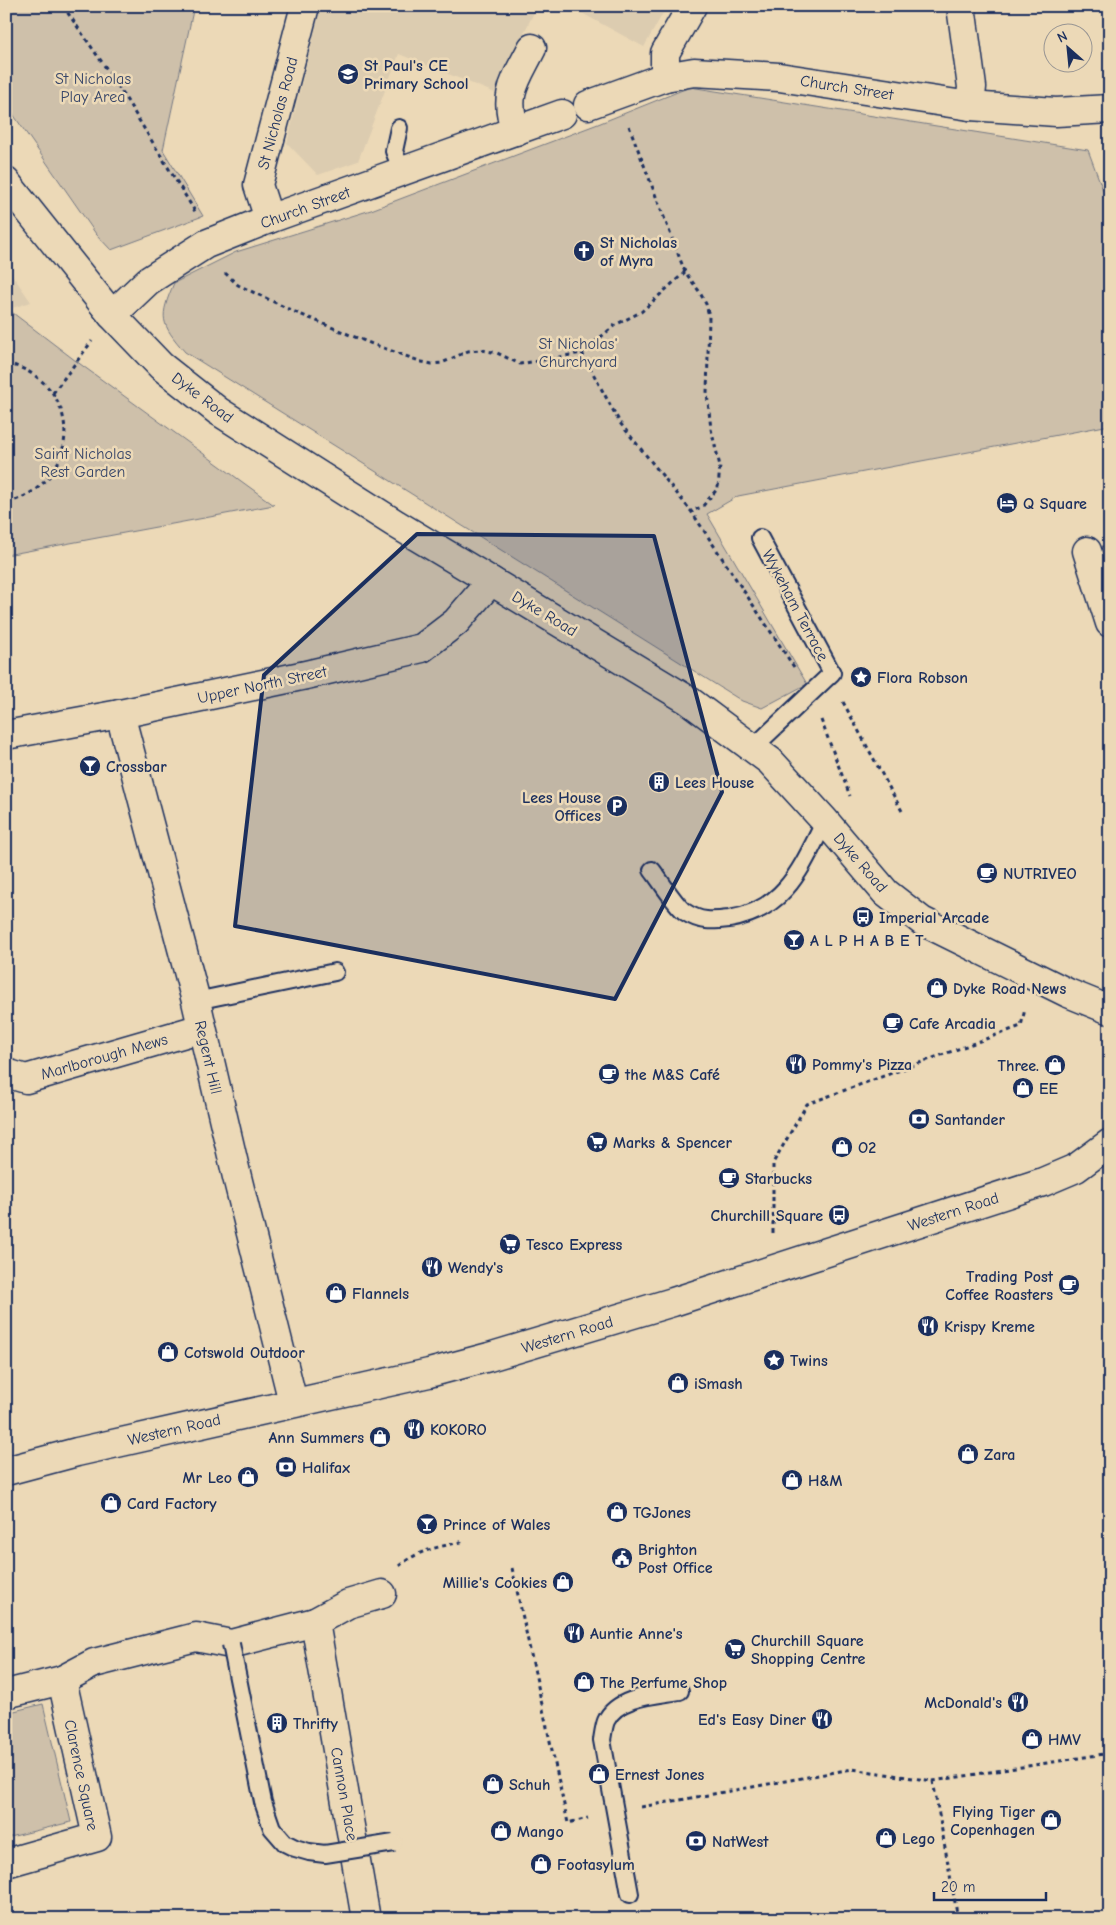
<svg xmlns="http://www.w3.org/2000/svg" width="1116" height="1925" font-family="'Comic Neue',sans-serif">
  <style>
    .built { fill: #dcccb0 }
    .green { fill: #cec0aa; stroke: #747884 }
    .lines { fill: none; stroke-linecap: round; stroke-linejoin: round }
    .service-casing { stroke: #1b2f5e; stroke-width: 20 }
    .minor-casing { stroke: #1b2f5e; stroke-width: 31 }
    .tertiary-casing { stroke: #1b2f5e; stroke-width: 31 }
    .secondary-casing { stroke: #1b2f5e; stroke-width: 31 }
    .path { stroke: #1b2f5e; stroke-width: 3; stroke-dasharray: 4 4; stroke-linecap: butt }
    .service { stroke: #ecd9b7; stroke-width: 16 }
    .minor { stroke: #ecd9b7; stroke-width: 28 }
    .tertiary { stroke: #ecd9b7; stroke-width: 28 }
    .secondary { stroke: #ecd9b7; stroke-width: 28 }
    .service-bridge-casing { stroke: #1b2f5e; stroke-width: 20; stroke-linecap: butt }
    .service-bridge { stroke: #ecd9b7; stroke-width: 16 }
    .marked { fill: #1b2f5e; fill-opacity: 0.2; stroke: #1b2f5e; stroke-width: 4; stroke-linejoin: round }
    .labels { text-anchor: middle; stroke-width: 5; stroke-linejoin: round; paint-order: stroke }
    .poi-label { font-size: 16px; font-weight: bold; fill: #1b2f5e; stroke: #ecd9b7; text-anchor: start }
    .park-label { font-size: 16px; fill: #364569; stroke: #ecd9b7 }
    .street-label { font-size: 16px; fill: #1b2f5e; stroke: #ecd9b7 }
  </style>
  <rect width="100%" height="100%" fill="#ecd9b7"/>
  <filter id="ink" filterUnits="userSpaceOnUse"><feTurbulence type="fractalNoise" baseFrequency=".02" numOctaves="2"/><feDisplacementMap in="SourceGraphic" scale="10" xChannelSelector="R" yChannelSelector="G"/><feConvolveMatrix kernelMatrix="1 2 1 2 8 2 1 2 1" color-interpolation-filters="sRGB"/></filter>
  <g filter="url(#ink)">
    <g class="built">
      <polygon points="321,6 537,6 495,93 399,54 358,161 318,175 287,143"/>
      <polygon points="569,6 667,6 644,47"/>
      <polygon points="6,266 31,302 6,310"/>
    </g>
    <g class="green">
      <polygon points="6,6 194,6 163,150 203,216 111,250 96,234 6,104"/>
      <path d="M690,87L1088,150L1110,209V425L738,496L707,514L807,684L762,708L742,701L185,352C160,323 159,318 174,283L236,252L371,210L598,124Z"/>
      <polygon points="6,310 9,310 76,361 274,505 6,555"/>
      <polygon points="43,1704 71,1822 6,1838 6,1713"/>
    </g>
    <g class="lines">
      <g class="service-casing">
        <g id="service">
          <polyline points="399,128 394,151 402,171"/>
          <polyline points="753,748 832,673 760,538"/>
          <path d="M652,870C660,880 676,906 685,912C700,922 712,921 729,919C786,910 802,866 825,821"/>
          <polyline points="196,1001 335,972"/>
          <path d="M630,1894L602,1740C603,1734 604,1726 606,1721C617,1696 657,1695 680,1691"/>
        </g>
      </g>
      <g class="minor-casing">
        <g id="minor">
          <polyline points="961,6 972,87 970,106"/>
          <polyline points="665,77 665,53 692,6"/>
          <polyline points="588,105 665,77 694,72 779,77 970,106 1056,112 1110,109"/>
          <path d="M516,131C502,95 516,80 532,48"/>
          <polyline points="269,219 258,185 305,6"/>
          <polyline points="112,315 148,281 206,244 269,219 562,114"/>
          <polyline points="1087,551 1110,623"/>
          <polyline points="120,714 196,1001 237,1177 293,1402"/>
          <polyline points="6,1073 26,1079 202,1028"/>
          <polyline points="315,1622 366,1919"/>
          <polyline points="6,1694 62,1680 94,1663 196,1637 231,1644 315,1622 348,1604 382,1594"/>
          <polyline points="6,1863 97,1837 62,1680"/>
        </g>
      </g>
      <g class="tertiary-casing">
        <g id="tertiary">
          <polyline points="6,735 120,714 306,675 422,648 456,622 491,581 688,700 770,761 825,821 886,893 922,921 1068,993 1110,1010"/>
          <polyline points="6,1471 77,1452 429,1373 489,1357 673,1302 1043,1182 1076,1168 1110,1143"/>
        </g>
      </g>
      <g class="secondary-casing">
        <polyline id="secondary" points="6,182 112,315 161,366 218,411 396,524 491,581"/>
      </g>
      <g class="path">
        <polyline points="63,6 115,81 196,213"/>
        <polyline points="629,126 685,272 699,291 706,304 709,316 707,393 711,429 720,466 718,488 702,507 691,511 796,670"/>
        <polyline points="225,273 238,285 295,312 367,342 422,362 432,364 442,363 468,351 482,350 497,353 520,364 582,353 620,423 691,511"/>
        <polyline points="582,353 615,325 641,312 685,272"/>
        <path d="M6,363C85,382 84,483 6,503"/>
        <polyline points="53,393 92,341"/>
        <polyline points="843,702 903,813"/>
        <polyline points="821,720 850,796"/>
        <polyline points="773,1233 773,1163 807,1104 1021,1026 1025,1009"/>
        <path d="M399,1566C417,1551 437,1547 461,1542L463,1539"/>
        <polyline points="512,1568 568,1823 588,1818"/>
        <polyline points="933,1781 958,1919"/>
        <polyline points="641,1807 852,1769 933,1781 1110,1753"/>
      </g>
      <use href="#service" class="service"/>
      <use href="#minor" class="minor"/>
      <use href="#tertiary" class="tertiary"/>
      <use href="#secondary" class="secondary"/>
      <g class="service-bridge-casing">
        <polyline id="service-bridge" points="231,1644 263,1802 272,1828 285,1843 295,1848 309,1852 325,1854 394,1843"/>
      </g>
      <use href="#service-bridge" class="service-bridge"/>
    </g>
  </g>
  <path class="marked" d="M417,534L654,536L722,792L615,999L235,926L264,675Z"/>
  <defs>
    <g id="school-disc" transform="scale(1.125)"><circle r="9.5" fill="#1b2f5e" stroke="#ecd9b7"/><path d="M0-5L7-2L0 1L-7-2ZM-4 1L0 2.5L4 1V4Q0 6-4 4Z" fill="#fff"/></g>
    <g id="church-disc" transform="scale(1.125)"><circle r="9.5" fill="#1b2f5e" stroke="#ecd9b7"/><path d="M-1.2-6h2.4v3.5h3.3v2.4h-3.3V6h-2.4V-.1h-3.3v-2.4h3.3Z" fill="#fff"/></g>
    <g id="hotel-disc" transform="scale(1.125)"><circle r="9.5" fill="#1b2f5e" stroke="#ecd9b7"/><path d="M-6-4.5h1.5V1H6V5H4.5V3h-9V5H-6ZM-4 0a1.8 1.8 0 1 1 3.6 0ZM.5 0V-2.5h3Q6-2.5 6 0Z" fill="#fff"/></g>
    <g id="sight-disc" transform="scale(1.125)"><circle r="9.5" fill="#1b2f5e" stroke="#ecd9b7"/><path d="M0-6L1.8-2.2L6-1.7L2.9 1.2L3.7 5.4L0 3.3L-3.7 5.4L-2.9 1.2L-6-1.7L-1.8-2.2Z" fill="#fff"/></g>
    <g id="bar-disc" transform="scale(1.125)"><circle r="9.5" fill="#1b2f5e" stroke="#ecd9b7"/><path d="M-6-5H6L.8 .8V4.5H3.5V6h-7V4.5H-.8V.8Z" fill="#fff"/></g>
    <g id="building-disc" transform="scale(1.125)"><circle r="9.5" fill="#1b2f5e" stroke="#ecd9b7"/><path d="M-4-6H4V6H1V3H-1V6H-4ZM-2.5-4.3h1.7v1.8h-1.7ZM.8-4.3h1.7v1.8H.8ZM-2.5-1h1.7V.8h-1.7ZM.8-1h1.7V.8H.8Z" fill="#fff"/></g>
    <g id="parking-disc" transform="scale(1.125)"><circle r="9.5" fill="#1b2f5e" stroke="#ecd9b7"/><path d="M-3.5-5.5H1a3.5 3.5 0 0 1 0 7H-1V5.5H-3.5ZM-1-3.4V-.6H.8a1.4 1.4 0 0 0 0-2.8Z" fill="#fff"/></g>
    <g id="cafe-disc" transform="scale(1.125)"><circle r="9.5" fill="#1b2f5e" stroke="#ecd9b7"/><path d="M-5.5-4.5H6V0H3Q3 3.5 0 3.5H-2.5Q-5.5 3.5-5.5 0ZM3-3.2v2h1.7v-2ZM-6 4.5H4V6H-6Z" fill="#fff"/></g>
    <g id="bus-disc" transform="scale(1.125)"><circle r="9.5" fill="#1b2f5e" stroke="#ecd9b7"/><path d="M-5-6H5V4H4V6H2V4H-2V6H-4V4H-5ZM-3.5-4V0h7V-4ZM-3.5 1.2v1.5H-2V1.2ZM2 1.2v1.5H3.5V1.2Z" fill="#fff"/></g>
    <g id="shop-disc" transform="scale(1.125)"><circle r="9.5" fill="#1b2f5e" stroke="#ecd9b7"/><path d="M-5-2.5h2.3a2.7 3.5 0 0 1 5.4 0H5L5.5 6h-11ZM-1.5-2.5h3a1.5 2.3 0 0 0-3 0Z" fill="#fff"/></g>
    <g id="restaurant-disc" transform="scale(1.125)"><circle r="9.5" fill="#1b2f5e" stroke="#ecd9b7"/><path d="M-5-6h1v4h1v-4h1v4h1v-4h1v5L-1.5 .5V6h-2V.5L-5-1ZM5-6V6H3V1.5H1.5Q1.5-4 5-6Z" fill="#fff"/></g>
    <g id="bank-disc" transform="scale(1.125)"><circle r="9.5" fill="#1b2f5e" stroke="#ecd9b7"/><path d="M-6-4H6V4H-6ZM0-2.3a2.3 2.3 0 1 0 0 4.6a2.3 2.3 0 1 0 0-4.6Z" fill="#fff"/></g>
    <g id="supermarket-disc" transform="scale(1.125)"><circle r="9.5" fill="#1b2f5e" stroke="#ecd9b7"/><path d="M-6-5.5h2.5l.6 2H6L4.5 2H-2.5L-4.4-4H-6ZM-1.5 3.2a1.3 1.3 0 1 0 .1 0ZM3 3.2a1.3 1.3 0 1 0 .1 0Z" fill="#fff"/></g>
    <g id="civic-disc" transform="scale(1.125)"><circle r="9.5" fill="#1b2f5e" stroke="#ecd9b7"/><path d="M-.6-6.5H3V-4.5H.6V-3L4-1V1h2V6H-6V1h2V-1L-.6-3ZM-1.2 2.5V6h2.4V2.5Z" fill="#fff"/></g>
  </defs>
  <g fill-rule="evenodd">
    <use href="#school-disc" x="348" y="74"/>
    <use href="#church-disc" x="584" y="251"/>
    <use href="#hotel-disc" x="1007" y="503"/>
    <use href="#sight-disc" x="861" y="677"/>
    <use href="#bar-disc" x="90" y="766"/>
    <use href="#building-disc" x="659" y="782"/>
    <use href="#parking-disc" x="617" y="806"/>
    <use href="#cafe-disc" x="987" y="873"/>
    <use href="#bus-disc" x="863" y="917"/>
    <use href="#bar-disc" x="794" y="940"/>
    <use href="#shop-disc" x="937" y="988"/>
    <use href="#cafe-disc" x="893" y="1023"/>
    <use href="#restaurant-disc" x="796" y="1064"/>
    <use href="#shop-disc" x="1055" y="1065"/>
    <use href="#cafe-disc" x="609" y="1074"/>
    <use href="#shop-disc" x="1023" y="1088"/>
    <use href="#bank-disc" x="919" y="1119"/>
    <use href="#supermarket-disc" x="597" y="1142"/>
    <use href="#shop-disc" x="842" y="1147"/>
    <use href="#cafe-disc" x="729" y="1178"/>
    <use href="#bus-disc" x="839" y="1215"/>
    <use href="#supermarket-disc" x="510" y="1244"/>
    <use href="#restaurant-disc" x="432" y="1267"/>
    <use href="#cafe-disc" x="1069" y="1285"/>
    <use href="#shop-disc" x="336" y="1293"/>
    <use href="#restaurant-disc" x="928" y="1326"/>
    <use href="#shop-disc" x="168" y="1352"/>
    <use href="#sight-disc" x="774" y="1360"/>
    <use href="#shop-disc" x="678" y="1383"/>
    <use href="#restaurant-disc" x="414" y="1429"/>
    <use href="#shop-disc" x="380" y="1437"/>
    <use href="#shop-disc" x="968" y="1454"/>
    <use href="#bank-disc" x="286" y="1467"/>
    <use href="#shop-disc" x="248" y="1477"/>
    <use href="#shop-disc" x="792" y="1480"/>
    <use href="#shop-disc" x="111" y="1503"/>
    <use href="#shop-disc" x="617" y="1512"/>
    <use href="#bar-disc" x="427" y="1524"/>
    <use href="#civic-disc" x="622" y="1558"/>
    <use href="#shop-disc" x="563" y="1582"/>
    <use href="#restaurant-disc" x="574" y="1633"/>
    <use href="#supermarket-disc" x="735" y="1649"/>
    <use href="#shop-disc" x="584" y="1682"/>
    <use href="#restaurant-disc" x="1018" y="1702"/>
    <use href="#restaurant-disc" x="822" y="1719"/>
    <use href="#building-disc" x="277" y="1723"/>
    <use href="#shop-disc" x="1032" y="1739"/>
    <use href="#shop-disc" x="599" y="1774"/>
    <use href="#shop-disc" x="493" y="1784"/>
    <use href="#shop-disc" x="1051" y="1820"/>
    <use href="#shop-disc" x="501" y="1831"/>
    <use href="#shop-disc" x="886" y="1838"/>
    <use href="#bank-disc" x="696" y="1841"/>
    <use href="#shop-disc" x="541" y="1864"/>
  </g>
  <g class="labels">
    <g class="poi-label">
      <text x="364" y="71">St Paul's CE<tspan x="364" dy="18">Primary School</tspan></text>
      <text x="600" y="248">St Nicholas<tspan x="600" dy="18">of Myra</tspan></text>
      <text x="1023" y="509">Q Square</text>
      <text x="877" y="683">Flora Robson</text>
      <text x="106" y="772">Crossbar</text>
      <text x="675" y="788">Lees House</text>
      <text x="601" y="803" text-anchor="end">Lees House<tspan x="601" dy="18">Offices</tspan></text>
      <text x="1003" y="879">NUTRIVEO</text>
      <text x="879" y="923">Imperial Arcade</text>
      <text x="810" y="946">A L P H A B E T</text>
      <text x="953" y="994">Dyke Road News</text>
      <text x="909" y="1029">Cafe Arcadia</text>
      <text x="812" y="1070">Pommy's Pizza</text>
      <text x="1039" y="1071" text-anchor="end">Three.</text>
      <text x="625" y="1080">the M&amp;S Café</text>
      <text x="1039" y="1094">EE</text>
      <text x="935" y="1125">Santander</text>
      <text x="613" y="1148">Marks &amp; Spencer</text>
      <text x="858" y="1153">O2</text>
      <text x="745" y="1184">Starbucks</text>
      <text x="823" y="1221" text-anchor="end">Churchill Square</text>
      <text x="526" y="1250">Tesco Express</text>
      <text x="448" y="1273">Wendy's</text>
      <text x="1053" y="1282" text-anchor="end">Trading Post<tspan x="1053" dy="18">Coffee Roasters</tspan></text>
      <text x="352" y="1299">Flannels</text>
      <text x="944" y="1332">Krispy Kreme</text>
      <text x="184" y="1358">Cotswold Outdoor</text>
      <text x="790" y="1366">Twins</text>
      <text x="694" y="1389">iSmash</text>
      <text x="430" y="1435">KOKORO</text>
      <text x="364" y="1443" text-anchor="end">Ann Summers</text>
      <text x="984" y="1460">Zara</text>
      <text x="302" y="1473">Halifax</text>
      <text x="232" y="1483" text-anchor="end">Mr Leo</text>
      <text x="808" y="1486">H&amp;M</text>
      <text x="127" y="1509">Card Factory</text>
      <text x="633" y="1518">TGJones</text>
      <text x="443" y="1530">Prince of Wales</text>
      <text x="638" y="1555">Brighton<tspan x="638" dy="18">Post Office</tspan></text>
      <text x="547" y="1588" text-anchor="end">Millie's Cookies</text>
      <text x="590" y="1639">Auntie Anne's</text>
      <text x="751" y="1646">Churchill Square<tspan x="751" dy="18">Shopping Centre</tspan></text>
      <text x="600" y="1688">The Perfume Shop</text>
      <text x="1002" y="1708" text-anchor="end">McDonald's</text>
      <text x="806" y="1725" text-anchor="end">Ed's Easy Diner</text>
      <text x="293" y="1729">Thrifty</text>
      <text x="1048" y="1745">HMV</text>
      <text x="615" y="1780">Ernest Jones</text>
      <text x="509" y="1790">Schuh</text>
      <text x="1035" y="1817" text-anchor="end">Flying Tiger<tspan x="1035" dy="18">Copenhagen</tspan></text>
      <text x="517" y="1837">Mango</text>
      <text x="902" y="1844">Lego</text>
      <text x="712" y="1847">NatWest</text>
      <text x="557" y="1870">Footasylum</text>
    </g>
    <g class="park-label">
      <text x="93" y="84">St Nicholas<tspan x="93" dy="18">Play Area</tspan></text>
      <text x="578" y="349">St Nicholas'<tspan x="578" dy="18">Churchyard</tspan></text>
      <text x="83" y="459">Saint Nicholas<tspan x="83" dy="18">Rest Garden</tspan></text>
    </g>
    <g class="street-label">
      <text transform="translate(847 87) rotate(9)" y="6">Church Street</text>
      <text transform="translate(277 113) rotate(-75)" y="6">St Nicholas Road</text>
      <text transform="translate(305 207) rotate(-20)" y="6">Church Street</text>
      <text transform="translate(203 397) rotate(37)" y="6">Dyke Road</text>
      <text transform="translate(796 605) rotate(62)" y="6">Wykeham Terrace</text>
      <text transform="translate(545 613) rotate(31)" y="6">Dyke Road</text>
      <text transform="translate(262 684) rotate(-12)" y="6">Upper North Street</text>
      <text transform="translate(861 862) rotate(49)" y="6">Dyke Road</text>
      <text transform="translate(104 1056) rotate(-16)" y="6">Marlborough Mews</text>
      <text transform="translate(209 1057) rotate(77)" y="6">Regent Hill</text>
      <text transform="translate(953 1211) rotate(-18)" y="6">Western Road</text>
      <text transform="translate(567 1334) rotate(-17)" y="6">Western Road</text>
      <text transform="translate(174 1429) rotate(-13)" y="6">Western Road</text>
      <text transform="translate(82 1775) rotate(78)" y="6">Clarence Square</text>
      <text transform="translate(345 1794) rotate(80)" y="6">Cannon Place</text>
    </g>
  </g>
  <rect width="1116" height="1925" fill="none" stroke="#ecd9b7" stroke-width="25"/>
  <rect x="12" y="12" width="1091" height="1900" fill="none" stroke="#1b2f5e" stroke-width="2" filter="url(#ink)"/>
  <g transform="translate(1068 48) rotate(333)"><circle r="24" fill="#ecd9b7" stroke="#989593"/>
  <path d="M0-4L9 19L0 12L-9 19Z" fill="#1b2f5e"/>
  <text y="-8" font-size="14" font-weight="bold" text-anchor="middle" fill="#1b2f5e">N</text>
  </g>
  <path d="M934 1892v8h112v-8" fill="none" stroke="#1b2f5e" stroke-width="2.5"/>
  <text x="941" y="1892" font-size="15" fill="#1b2f5e" stroke="#ecd9b7" stroke-width="4" paint-order="stroke">20 m</text>
</svg>
